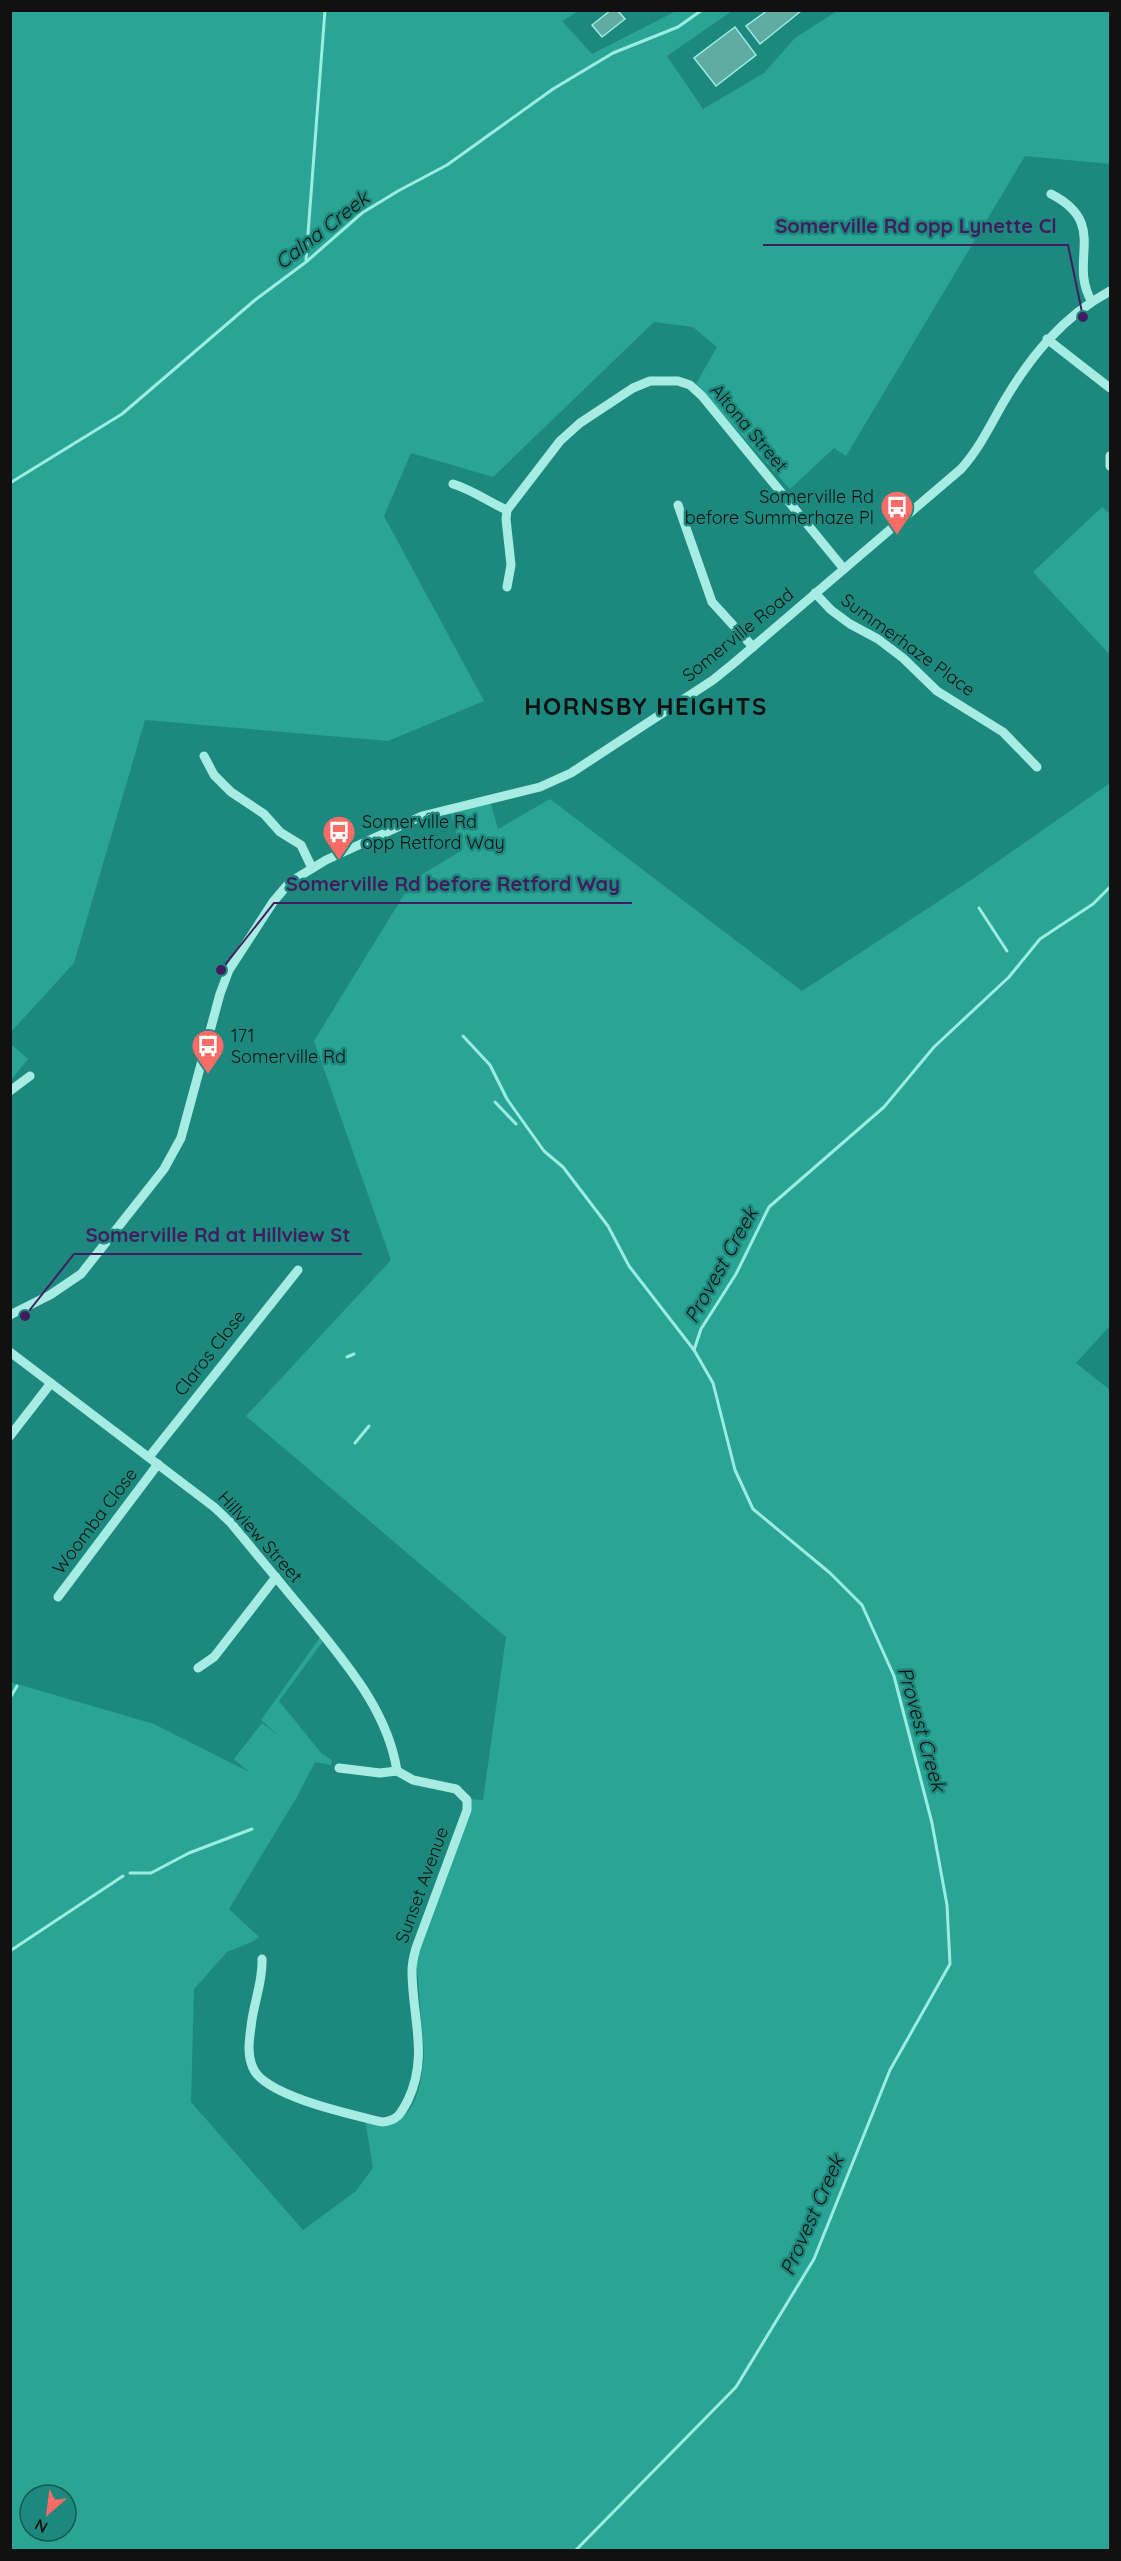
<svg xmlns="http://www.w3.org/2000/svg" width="1121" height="2561" font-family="Quicksand,sans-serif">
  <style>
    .green { fill: #29a495; fill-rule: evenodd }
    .water { fill: #60aba2; stroke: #9bede2; stroke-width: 1.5 }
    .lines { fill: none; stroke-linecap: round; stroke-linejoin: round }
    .stream { stroke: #9bede2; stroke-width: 3 }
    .minor { stroke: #a7ece3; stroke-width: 9 }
    .labels { text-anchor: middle; stroke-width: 5; stroke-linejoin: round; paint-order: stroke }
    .street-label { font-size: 18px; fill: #111; stroke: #1d897e }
    .poi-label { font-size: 18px; fill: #111; stroke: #1d897e; text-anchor: start }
    .water-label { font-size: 20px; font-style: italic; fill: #111; stroke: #1d897e }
    .district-label { font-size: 24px; font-weight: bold; letter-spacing: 1.5px; fill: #111; stroke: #1d897e }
    .leader { fill: none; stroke: #411d5f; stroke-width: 2 }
    .callout-dot { fill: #411d5f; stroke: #1d897e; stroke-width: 2 }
    .callout-label { font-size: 20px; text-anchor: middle; font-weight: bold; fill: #411d5f; stroke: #1d897e; stroke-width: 5; stroke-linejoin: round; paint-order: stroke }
  </style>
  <rect width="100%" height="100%" fill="#1d897e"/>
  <g class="green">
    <polygon points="11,11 579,11 562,21 592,54 676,11 732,11 667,56 703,109 764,73 795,38 837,11 1110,11 1110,164 1025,156 846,456 834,448 790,489 696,384 717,347 693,327 654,322 493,477 411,453 384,516 484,701 388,741 145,720 74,963 11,1032"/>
    <polygon points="1102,507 1110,514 1110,655 1033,572"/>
    <path d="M1110,783V1326L1076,1363L1110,1390V2550H11L10,1682L154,1724L249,1772L234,1759L262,1723L279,1736L261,1720L321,1636L324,1640L279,1701L322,1754L332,1760L331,1765L315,1762L297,1797L229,1909L259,1937L254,1941L227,1952L194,1989L191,2102L303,2230L356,2191L373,2168L365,2119C374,2119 385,2121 394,2120C418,2116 423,2073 424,2053L416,1956L422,1932L447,1877L470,1808V1799L483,1800L506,1637L246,1416L391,1260L314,1041L413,880L461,851L451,813L490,801L498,829L550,799L802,991L974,878ZM30,2495H66V2531H30Z"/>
    <polygon points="11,1044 28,1059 11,1080"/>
  </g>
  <g class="water">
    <polygon points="611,10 618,11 625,19 602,37 592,25"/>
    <polygon points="768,10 801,11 760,44 746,26"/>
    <polygon points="735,27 756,55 716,86 694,58"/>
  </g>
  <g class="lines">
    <g class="stream">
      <polyline points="306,260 325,10"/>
      <polyline points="10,483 122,414 255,300 306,262 362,213 398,191 447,165 553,89 613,53 678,27 702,10"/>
      <polyline points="979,908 1007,951"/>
      <polyline points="463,1036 490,1065 507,1099 544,1151 563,1167 608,1226 629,1266 694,1350"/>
      <polyline points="495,1102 516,1124"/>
      <polyline points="347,1357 354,1354"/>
      <polyline points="355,1443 369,1426"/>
      <polyline points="10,1698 17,1686"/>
      <polyline points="130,1873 151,1873 189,1853 252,1829"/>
      <polyline points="10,1951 123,1876"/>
      <polyline points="576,2550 736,2387 814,2259 890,2070 950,1964 947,1905 932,1823 894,1676 862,1605 830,1573 753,1509 735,1470 713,1383 694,1350 701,1329 736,1274 769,1207 884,1107 934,1047 1009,977 1040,939 1093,904 1110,887"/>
    </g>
    <g class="minor">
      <path d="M1051,194C1110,224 1067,261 1092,302"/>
      <polyline points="1047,339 1110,388"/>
      <polyline points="1110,456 1110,466"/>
      <path d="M453,484C473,490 488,502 507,510"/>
      <polyline points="678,505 712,602 753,647"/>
      <polyline points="507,587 511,565 506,519 507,510 560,441 580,423 633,388 650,381 678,381 690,385 702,396 844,569"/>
      <polyline points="815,593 831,610 850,624 878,639 903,658 937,691 1003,732 1037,767"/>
      <polyline points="204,756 214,775 231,792 264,814 280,832 301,845 312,868"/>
      <polyline points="10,1091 30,1076"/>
      <path d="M10,1315L50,1295L81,1274L164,1169L181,1138L220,994L229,970L273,902L290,882L326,860L422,816L540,787L571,773L713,680L734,663L961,469C979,449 990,426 1003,403C1030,357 1062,317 1110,291"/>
      <path d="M10,1352L214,1507L230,1522C257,1555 285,1588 312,1621C348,1666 388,1712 397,1771"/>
      <polyline points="10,1436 51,1383"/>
      <polyline points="149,1457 298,1270"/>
      <polyline points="58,1597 158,1464"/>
      <polyline points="198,1668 214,1657 276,1577"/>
      <path d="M262,1959C263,1983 253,2004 251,2027C249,2041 247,2055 253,2068C264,2096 353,2115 382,2122C398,2121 401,2113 408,2100C429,2056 412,2017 412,1971C412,1964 414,1955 416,1948L467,1810V1800L456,1789L413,1780L397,1771L380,1773L339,1768"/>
    </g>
  </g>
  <defs>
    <g id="bus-pin" transform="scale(1.725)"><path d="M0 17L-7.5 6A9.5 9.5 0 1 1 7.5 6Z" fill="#fb6c66" stroke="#1d897e"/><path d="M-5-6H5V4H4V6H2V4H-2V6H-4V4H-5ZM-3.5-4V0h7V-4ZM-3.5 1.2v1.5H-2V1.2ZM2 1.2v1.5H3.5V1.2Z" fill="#fff"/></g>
  </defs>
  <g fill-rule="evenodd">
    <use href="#bus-pin" x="897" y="507"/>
    <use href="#bus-pin" x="339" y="832"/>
    <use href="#bus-pin" x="208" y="1046"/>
  </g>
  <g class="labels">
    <g class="street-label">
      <text transform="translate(749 428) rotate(50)" y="6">Altona Street</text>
      <text transform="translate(738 635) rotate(-39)" y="6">Somerville Road</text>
      <text transform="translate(908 645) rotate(36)" y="6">Summerhaze Place</text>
      <text transform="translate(210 1353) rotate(-52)" y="6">Claros Close</text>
      <text transform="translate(95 1521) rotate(-53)" y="6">Woomba Close</text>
      <text transform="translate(260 1537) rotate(48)" y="6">Hillview Street</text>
      <text transform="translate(422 1885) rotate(-70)" y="6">Sunset Avenue</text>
    </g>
    <g class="poi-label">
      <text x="874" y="503" text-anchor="end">Somerville Rd<tspan x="874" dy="21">before Summerhaze Pl</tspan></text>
      <text x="362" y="828">Somerville Rd<tspan x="362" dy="21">opp Retford Way</tspan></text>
      <text x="231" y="1042">171<tspan x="231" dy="21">Somerville Rd</tspan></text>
    </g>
    <g class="water-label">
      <text transform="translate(322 230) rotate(-38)" y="7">Calna Creek</text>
      <text transform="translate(721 1265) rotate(-61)" y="7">Provest Creek</text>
      <text transform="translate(922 1729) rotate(74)" y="7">Provest Creek</text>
      <text transform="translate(812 2215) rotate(-66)" y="7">Provest Creek</text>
    </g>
    <g class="district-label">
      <text x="646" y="715">HORNSBY HEIGHTS</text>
    </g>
  </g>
  <path class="leader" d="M1083 317L1068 245H763M221 970L274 903H632M25 1316L74 1254H362"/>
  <g class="callout-dot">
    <circle cx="1083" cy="317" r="6"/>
    <circle cx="221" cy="970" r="6"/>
    <circle cx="25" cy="1316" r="6"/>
  </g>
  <g class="callout-label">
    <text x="916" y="233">Somerville Rd opp Lynette Cl</text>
    <text x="453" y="891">Somerville Rd before Retford Way</text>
    <text x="218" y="1242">Somerville Rd at Hillview St</text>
  </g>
  <rect width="1121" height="2561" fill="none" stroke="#111111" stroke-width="24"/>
  <g transform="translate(48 2513) rotate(208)"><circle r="28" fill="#1d897e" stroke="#185952" stroke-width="1.5"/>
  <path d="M0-4.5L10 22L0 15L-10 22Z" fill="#fb6c66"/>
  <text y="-9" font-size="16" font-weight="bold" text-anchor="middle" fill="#111111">N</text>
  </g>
</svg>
